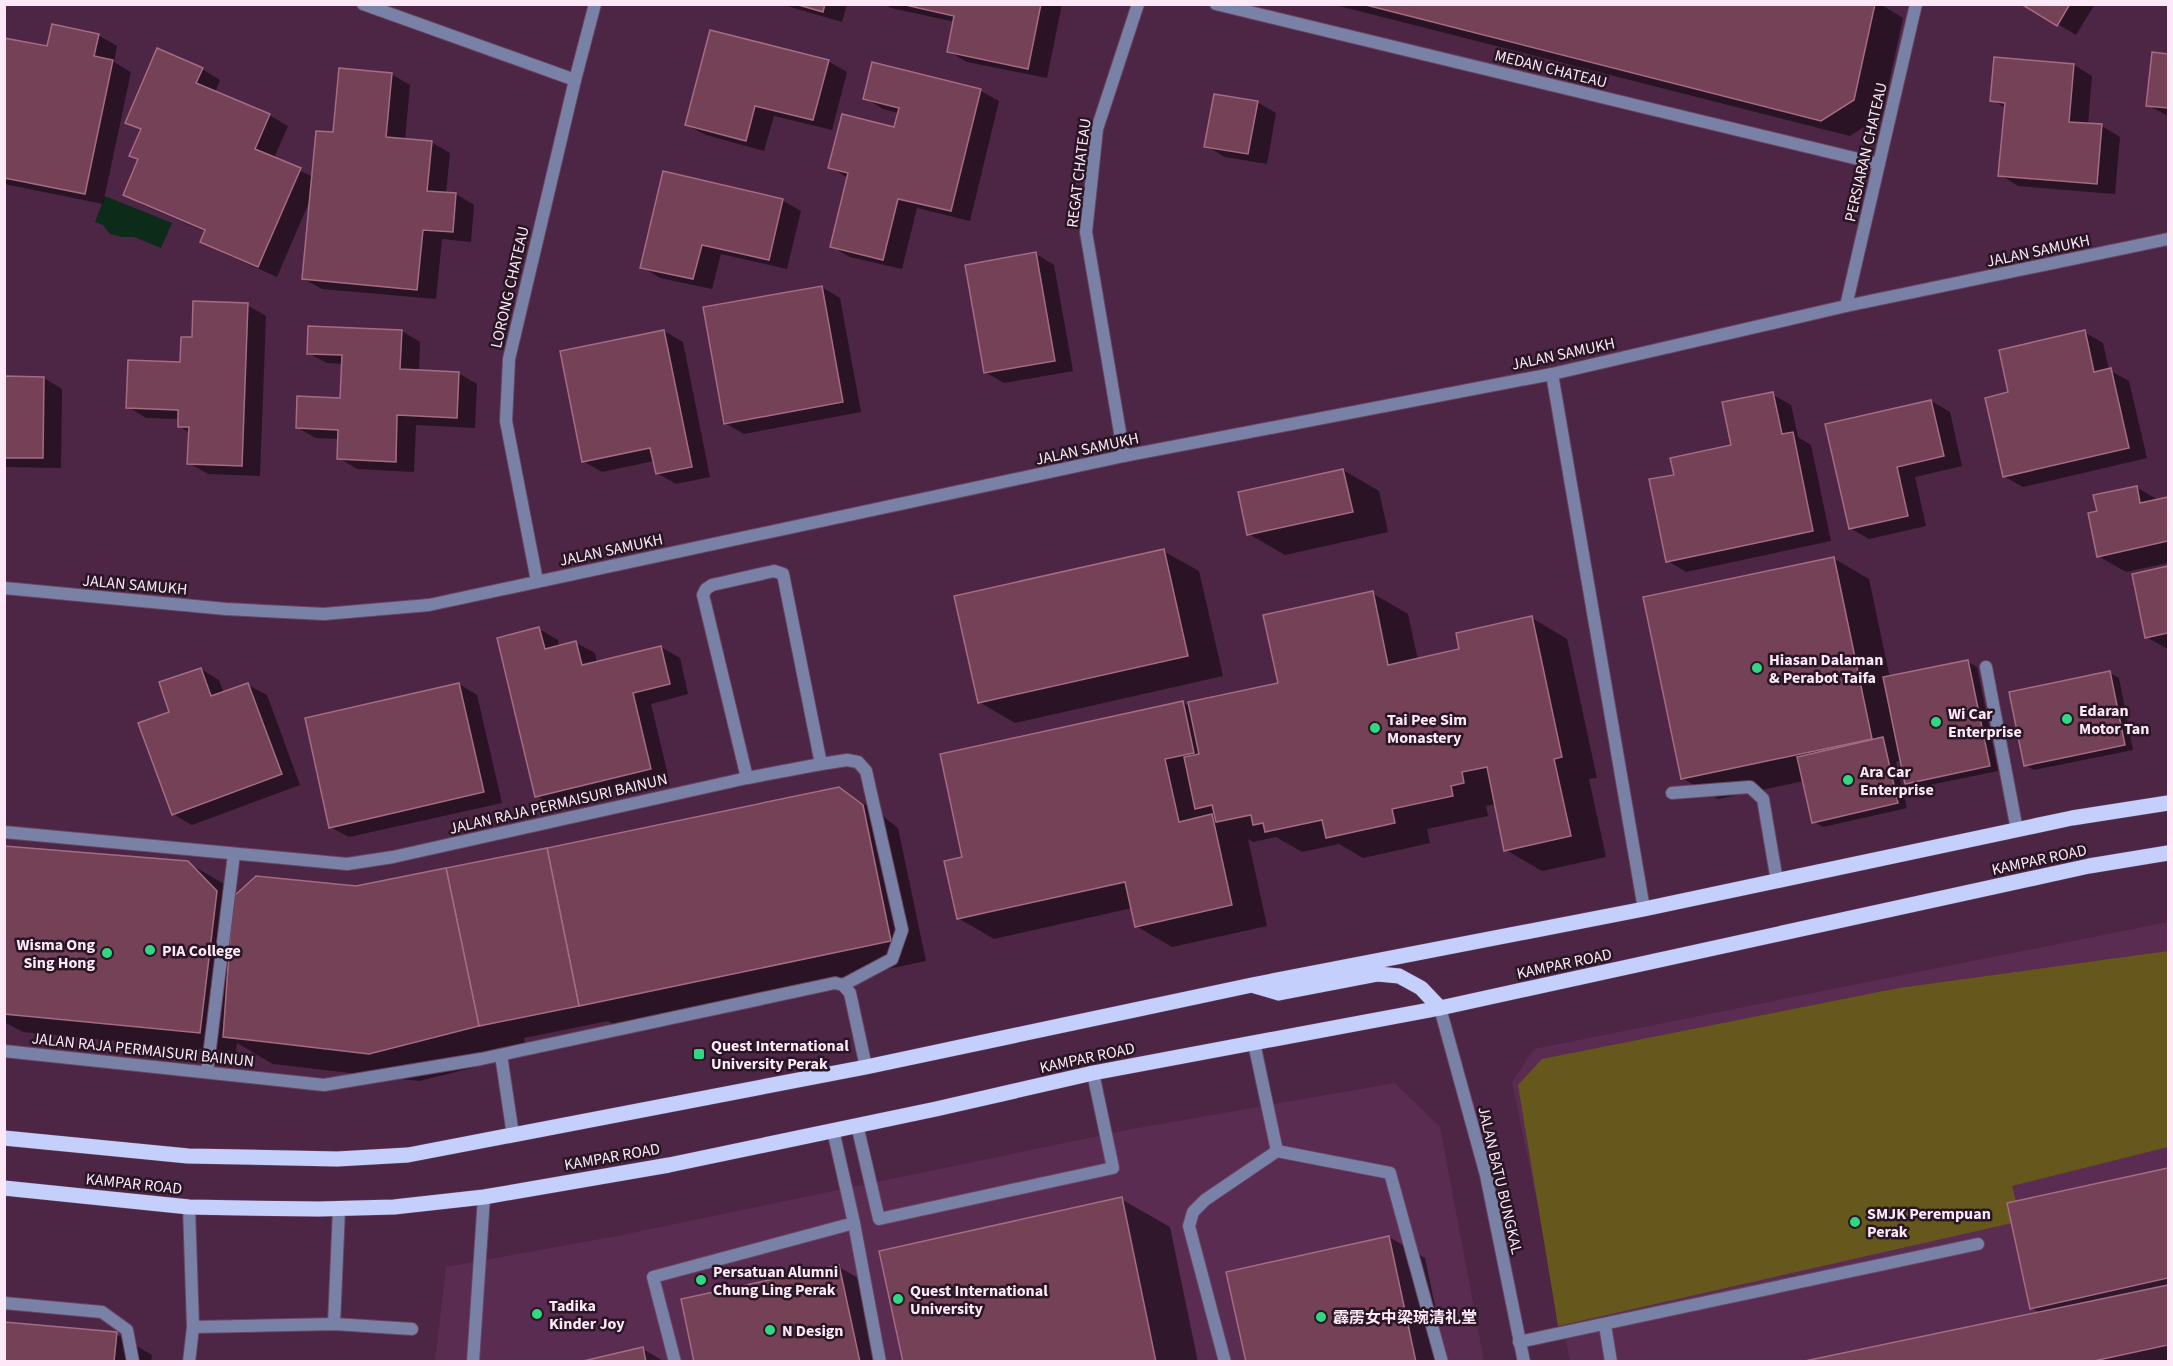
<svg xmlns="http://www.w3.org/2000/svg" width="2173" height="1366" font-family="'Source Sans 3','Noto Sans SC',sans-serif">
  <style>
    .built { fill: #5a2c51 }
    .green { fill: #66581d }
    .water { fill: #0c2b19 }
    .shadow { fill: #0007 }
    .building { fill: #754156; stroke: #a46c82; stroke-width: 1.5 }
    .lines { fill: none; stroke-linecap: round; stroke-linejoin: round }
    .service-casing { stroke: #694462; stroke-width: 14 }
    .minor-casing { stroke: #694462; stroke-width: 14 }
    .primary-casing { stroke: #694462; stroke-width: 16 }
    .service { stroke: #7982a6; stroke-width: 12 }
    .minor { stroke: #7982a6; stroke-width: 12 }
    .primary { stroke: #c4cffc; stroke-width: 15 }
    .poi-dot { fill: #31d882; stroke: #281624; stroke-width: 2 }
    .labels { text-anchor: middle; stroke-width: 5; stroke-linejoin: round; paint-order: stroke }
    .street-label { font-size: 16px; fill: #fde8f8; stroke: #281624 }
    .poi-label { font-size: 16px; font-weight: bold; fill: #fde8f8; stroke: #281624; text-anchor: start }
  </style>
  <rect width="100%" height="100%" fill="#4d2545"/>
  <g class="built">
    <polygon points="2168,922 2168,1361 1570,1361 1512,1082 1534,1049"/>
    <polygon points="1395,1083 1440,1127 1484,1361 435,1362 446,1267 617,1236 1132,1129"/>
  </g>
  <polygon class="green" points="2168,951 2168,1147 2012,1186 2021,1221 1558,1326 1518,1085 1542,1059 1899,988"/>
  <polygon class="water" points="105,196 172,223 161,248 134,237 122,237 110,234 103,225 95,222"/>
  <g class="shadow">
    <polygon points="780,4 847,4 842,22"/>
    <polygon points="885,4 1062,4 1047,78 967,62 948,51 955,22 891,8"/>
    <polygon points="1331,4 1880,4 1903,18 1882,115 1850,136"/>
    <polygon points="2024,4 2095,4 2076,35"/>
    <polygon points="98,35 117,46 114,62 131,72 103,204 4,184 4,40 48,48"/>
    <polygon points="2153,54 2168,56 2168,116 2148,105"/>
    <polygon points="828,61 847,72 832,130 774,116 764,151 706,135 687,125"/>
    <polygon points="873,64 981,91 999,101 970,221 917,208 902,269 850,257 831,246 848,178 830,167 895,129 899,113 883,109 865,98"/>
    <polygon points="2074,65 2092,76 2088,125 2102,126 2120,137 2115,194 2018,186 2000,175 2006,108 1992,100"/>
    <polygon points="202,69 220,80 215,93 269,115 288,126 274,158 313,177 334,134 391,74 410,85 405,140 431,142 450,153 446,194 456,194 474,205 471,242 442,239 436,299 322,289 304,279 310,200 277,277 221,252 202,242 206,232 143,205 125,195 140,160 142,131 127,122"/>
    <polygon points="1257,102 1276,113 1267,164 1225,157 1206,146"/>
    <polygon points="782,200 801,211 787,269 721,254 712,289 660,278 642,267"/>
    <polygon points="1036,254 1054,265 1073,371 1004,383 985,372"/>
    <polygon points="822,287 840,298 861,412 744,434 725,423"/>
    <polygon points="247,305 266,316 260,476 208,474 189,463 190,433 179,426 179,419 146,418 128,407 181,363 194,339"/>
    <polygon points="402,331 420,342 419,372 458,373 477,384 475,428 416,425 414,472 357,469 339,458 339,439 316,438 298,428 341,399 343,364 327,363 308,353"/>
    <polygon points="664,331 683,342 710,477 676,484 657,473 654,461 602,472 583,461"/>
    <polygon points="2084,332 2103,343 2109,370 2129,381 2147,458 2023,487 2005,477 2010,394"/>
    <polygon points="4,349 5,378 44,378 62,389 61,468 4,467"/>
    <polygon points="1772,394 1791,405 1798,437 1811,445 1831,541 1686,572 1668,561 1733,446"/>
    <polygon points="1931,401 1950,412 1962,466 1915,477 1926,526 1869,539 1850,528"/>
    <polygon points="1343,470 1379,491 1388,532 1285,555 1249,534"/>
    <polygon points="2136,487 2160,501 2168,499 2168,563 2126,572 2098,556 2099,512"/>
    <polygon points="1163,551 1199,571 1223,676 1015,723 979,702"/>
    <polygon points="1833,558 1869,579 1890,678 1968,662 1977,667 1998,771 1915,788 1906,783 1902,760 1896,762 1907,808 1823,827 1814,822 1804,781 1718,799 1682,778"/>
    <polygon points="2168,568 2168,649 2146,637 2133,575"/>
    <polygon points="1372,593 1408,614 1418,660 1461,650 1532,618 1567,639 1597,778 1589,779 1606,857 1542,871 1506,850 1496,804 1486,806 1488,816 1427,829 1430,843 1363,858 1339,844 1302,852 1276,837 1253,842 1248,839 1267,926 1172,947 1136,926 1132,908 994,939 958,918 964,859 1183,702 1190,707 1279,684"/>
    <polygon points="539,629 558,640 559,647 576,643 595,653 597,663 661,647 680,658 688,694 651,704 669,779 555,806 537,796"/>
    <polygon points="201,669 219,680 224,693 248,685 267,695 300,785 192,825 173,814 171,713"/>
    <polygon points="2110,673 2119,678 2133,750 2034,770 2025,765"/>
    <polygon points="459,684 477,695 502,803 349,837 330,827"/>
    <polygon points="838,789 875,810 898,828 926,961 616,1026 608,1021 524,1038 528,1054 419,1081 273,1064 237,1043 236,1052 23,1032 4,1022 4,847 188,863 224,884 236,896 356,887"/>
    <polygon points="2168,1169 2168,1362 1807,1362 2041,1313 2031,1308 2008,1205"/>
    <polygon points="1121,1199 1170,1227 1198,1362 905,1362"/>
    <polygon points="1389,1237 1425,1258 1447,1362 1247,1362"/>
    <polygon points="839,1267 858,1278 875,1362 696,1362"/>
    <polygon points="116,1334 152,1355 151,1362 4,1362"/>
    <polygon points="643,1349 665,1362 586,1362"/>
  </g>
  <g class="building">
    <polygon points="795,4 825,4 823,12"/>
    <polygon points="901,4 1041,4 1028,69 947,52 954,16"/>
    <polygon points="1362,4 1875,4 1854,100 1821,121"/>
    <polygon points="2021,4 2070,4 2057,26"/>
    <polygon points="52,24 99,34 94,56 113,60 85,194 4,178 4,38 47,46"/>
    <polygon points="710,30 829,60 813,120 755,106 746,141 685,125"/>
    <polygon points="157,48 203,68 196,83 270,114 255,149 301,168 258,267 200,242 205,230 123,195 138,159 129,156 141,129 125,123"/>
    <polygon points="2152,52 2168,54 2168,108 2146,106"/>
    <polygon points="1994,57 2074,64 2069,122 2102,124 2097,184 1998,176 2005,103 1990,101"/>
    <polygon points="872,62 981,89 951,211 898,199 883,260 830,247 848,173 828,168 842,114 894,127 899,108 863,99"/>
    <polygon points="339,68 392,73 386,137 432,141 427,191 456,193 453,232 423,230 417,290 302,279 316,131 333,132"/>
    <polygon points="1214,94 1258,101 1248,154 1204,147"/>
    <polygon points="663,171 783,199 769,260 702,245 693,279 640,268"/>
    <polygon points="1036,252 1055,361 984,373 965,265"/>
    <polygon points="822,286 843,402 724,424 703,307"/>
    <polygon points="193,301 248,303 242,466 187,464 189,427 178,427 178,410 126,408 128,360 180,362 181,337 192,337"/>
    <polygon points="308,326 402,330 400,369 459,372 457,418 397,415 396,462 337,459 338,430 296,428 297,396 340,398 342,355 307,354"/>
    <polygon points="664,330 692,467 656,474 650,448 582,462 560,351"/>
    <polygon points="2085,330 2094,372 2111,368 2129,448 2003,477 1985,398 2008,392 1999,350"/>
    <polygon points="4,376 44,377 43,458 4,458"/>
    <polygon points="1773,392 1782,434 1793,432 1813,531 1666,562 1649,479 1674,475 1670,458 1731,445 1722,402"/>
    <polygon points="1931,400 1944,456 1897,467 1908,516 1849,529 1825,424"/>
    <polygon points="1343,469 1353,512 1247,535 1238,492"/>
    <polygon points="2137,486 2140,503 2168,497 2168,541 2097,557 2088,513 2097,511 2093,495"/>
    <polygon points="1164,549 1188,656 978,703 954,596"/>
    <polygon points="1834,557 1872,739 1681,779 1643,597"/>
    <polygon points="2168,566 2168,633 2145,638 2132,574"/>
    <polygon points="1373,591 1388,665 1459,649 1456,633 1532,616 1562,757 1554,759 1571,836 1504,851 1487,767 1462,772 1464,783 1451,786 1453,796 1392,809 1395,823 1326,838 1322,820 1265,832 1263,823 1253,825 1251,815 1216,822 1212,805 1195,809 1184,757 1199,754 1188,702 1278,683 1263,615"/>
    <polygon points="539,627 545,649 576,641 582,665 661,646 670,684 633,693 651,769 535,797 497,638"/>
    <polygon points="1968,660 1990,766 1905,784 1883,677"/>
    <polygon points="201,668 211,696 248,683 282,774 172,815 138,723 169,712 159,682"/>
    <polygon points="2110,671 2125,745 2024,766 2009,692"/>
    <polygon points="459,683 484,792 329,828 305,718"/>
    <polygon points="1183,701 1194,753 1165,759 1179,822 1212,814 1232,905 1135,927 1125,882 957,919 944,861 962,857 940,754"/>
    <polygon points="1883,737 1898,803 1812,823 1797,757"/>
    <polygon points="839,787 863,805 891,941 579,1006 547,848"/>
    <polygon points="4,846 188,861 217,891 200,1033 4,1014"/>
    <polygon points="547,848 579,1006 479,1026 446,868"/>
    <polygon points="446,868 479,1026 369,1054 223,1037 233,897 256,876 356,886"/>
    <polygon points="2168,1168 2168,1278 2030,1309 2007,1203"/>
    <polygon points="1122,1197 1156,1362 903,1362 879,1251"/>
    <polygon points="1389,1236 1416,1362 1246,1362 1226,1272"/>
    <polygon points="839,1265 860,1362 694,1362 681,1299"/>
    <polygon points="2168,1285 2168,1345 2089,1362 1800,1362"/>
    <polygon points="4,1322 117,1332 114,1362 4,1362"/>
    <polygon points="643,1347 646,1362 579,1362"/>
  </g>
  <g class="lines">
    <g class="service-casing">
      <g id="service">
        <polyline points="1986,667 2017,830"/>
        <polyline points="747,778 703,595 706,589 712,585 774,571 783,574 821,764"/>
        <polyline points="1672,793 1750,787 1763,799 1777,881"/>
        <polyline points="4,832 347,864 393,857 747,778 821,764 847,760 858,762 866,771 902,930 892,959 843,985"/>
        <polyline points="1254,1043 1277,1151"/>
        <polyline points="207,1072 234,854"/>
        <polyline points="857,1125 879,1219 1113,1168 1093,1073"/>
        <polyline points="833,1130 854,1223 880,1362"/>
        <polyline points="189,1207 193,1327 334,1324 412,1329"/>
        <polyline points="4,1303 102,1312 127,1330 133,1362"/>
        <polyline points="334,1324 339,1209"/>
        <polyline points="1605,1325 1611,1362"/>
        <polyline points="1519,1342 1978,1244"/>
        <polyline points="189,1362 193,1327"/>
        <polyline points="473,1362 484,1197"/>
        <polyline points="675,1362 653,1277 854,1223"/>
        <polyline points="1225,1362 1189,1226 1193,1212 1205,1200 1277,1151 1390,1173 1442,1362"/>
      </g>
    </g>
    <g class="minor-casing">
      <g id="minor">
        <polyline points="363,4 575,80"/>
        <polyline points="1216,4 1879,164"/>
        <polyline points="1846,306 1916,4"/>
        <polyline points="1552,374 1644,909"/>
        <polyline points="1124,456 1086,232 1097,129 1138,4"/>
        <polyline points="537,581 506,421 509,359 575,80 595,4"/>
        <polyline points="4,588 226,609 324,614 429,605 1124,456 1552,374 1846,306 2168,239"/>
        <polyline points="1440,1008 1486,1175 1524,1362"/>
        <polyline points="4,1051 324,1085 481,1059 835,983 843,985 850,993 866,1067"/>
        <polyline points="501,1055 513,1135"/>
      </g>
    </g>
    <g class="primary-casing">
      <g id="primary">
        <polyline points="1255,986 1279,993 1378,974 1399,976 1421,988 1440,1008"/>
        <polyline points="4,1138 188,1156 337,1159 408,1155 866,1067 1252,985 1644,909 2072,818 2168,803"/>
        <polyline points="4,1188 189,1207 242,1208 319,1209 394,1207 484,1197 669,1165 936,1109 1093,1073 1440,1008 2089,866 2168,853"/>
      </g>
    </g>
    <use href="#service" class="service"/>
    <use href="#minor" class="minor"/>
    <use href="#primary" class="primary"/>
  </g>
  <g class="poi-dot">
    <circle cx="1757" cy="668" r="6"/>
    <circle cx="2067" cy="719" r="6"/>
    <circle cx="1936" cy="722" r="6"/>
    <circle cx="1375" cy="728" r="6"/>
    <circle cx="1848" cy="780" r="6"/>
    <circle cx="150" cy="950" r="6"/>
    <circle cx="107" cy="953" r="6"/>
    <rect x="693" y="1048" width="12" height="12" rx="3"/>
    <circle cx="1855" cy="1222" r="6"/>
    <circle cx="701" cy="1280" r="6"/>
    <circle cx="898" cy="1299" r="6"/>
    <circle cx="537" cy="1314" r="6"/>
    <circle cx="1321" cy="1317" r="6"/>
    <circle cx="770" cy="1330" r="6"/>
  </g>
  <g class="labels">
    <g class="street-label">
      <text transform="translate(1551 68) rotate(14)" y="6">MEDAN CHATEAU</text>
      <text transform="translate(1865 152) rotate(-77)" y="6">PERSIARAN CHATEAU</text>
      <text transform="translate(1078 173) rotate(-83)" y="6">REGAT CHATEAU</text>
      <text transform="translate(2038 250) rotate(-12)" y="6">JALAN SAMUKH</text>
      <text transform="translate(509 287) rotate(-77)" y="6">LORONG CHATEAU</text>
      <text transform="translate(1563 353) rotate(-12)" y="6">JALAN SAMUKH</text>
      <text transform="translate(1087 448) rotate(-12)" y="6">JALAN SAMUKH</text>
      <text transform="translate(611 549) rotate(-12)" y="6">JALAN SAMUKH</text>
      <text transform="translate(135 584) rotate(5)" y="6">JALAN SAMUKH</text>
      <text transform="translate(558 803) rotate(-13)" y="6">JALAN RAJA PERMAISURI BAINUN</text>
      <text transform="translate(2039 859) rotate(-12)" y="6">KAMPAR ROAD</text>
      <text transform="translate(1564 963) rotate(-12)" y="6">KAMPAR ROAD</text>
      <text transform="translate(143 1049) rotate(6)" y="6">JALAN RAJA PERMAISURI BAINUN</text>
      <text transform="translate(1087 1057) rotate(-12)" y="6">KAMPAR ROAD</text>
      <text transform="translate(612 1156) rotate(-10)" y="6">KAMPAR ROAD</text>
      <text transform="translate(1501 1180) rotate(77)" y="6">JALAN BATU BUNGKAL</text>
      <text transform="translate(134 1183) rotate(6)" y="6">KAMPAR ROAD</text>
    </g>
    <g class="poi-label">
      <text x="1769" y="665">Hiasan Dalaman<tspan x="1769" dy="18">&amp; Perabot Taifa</tspan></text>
      <text x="2079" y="716">Edaran<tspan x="2079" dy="18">Motor Tan</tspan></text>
      <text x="1948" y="719">Wi Car<tspan x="1948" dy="18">Enterprise</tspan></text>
      <text x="1387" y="725">Tai Pee Sim<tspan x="1387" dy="18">Monastery</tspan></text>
      <text x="1860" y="777">Ara Car<tspan x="1860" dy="18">Enterprise</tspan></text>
      <text x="95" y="950" text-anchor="end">Wisma Ong<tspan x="95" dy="18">Sing Hong</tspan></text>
      <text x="162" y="956">PIA College</text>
      <text x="711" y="1051">Quest International<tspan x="711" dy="18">University Perak</tspan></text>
      <text x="1867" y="1219">SMJK Perempuan<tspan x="1867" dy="18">Perak</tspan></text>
      <text x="713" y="1277">Persatuan Alumni<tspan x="713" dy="18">Chung Ling Perak</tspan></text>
      <text x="910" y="1296">Quest International<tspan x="910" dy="18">University</tspan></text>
      <text x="549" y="1311">Tadika<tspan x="549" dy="18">Kinder Joy</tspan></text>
      <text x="1333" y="1323">霹雳女中梁琬清礼堂</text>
      <text x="782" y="1336">N Design</text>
    </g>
  </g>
  <rect width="2173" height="1366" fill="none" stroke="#fde8f8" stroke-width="12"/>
</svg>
